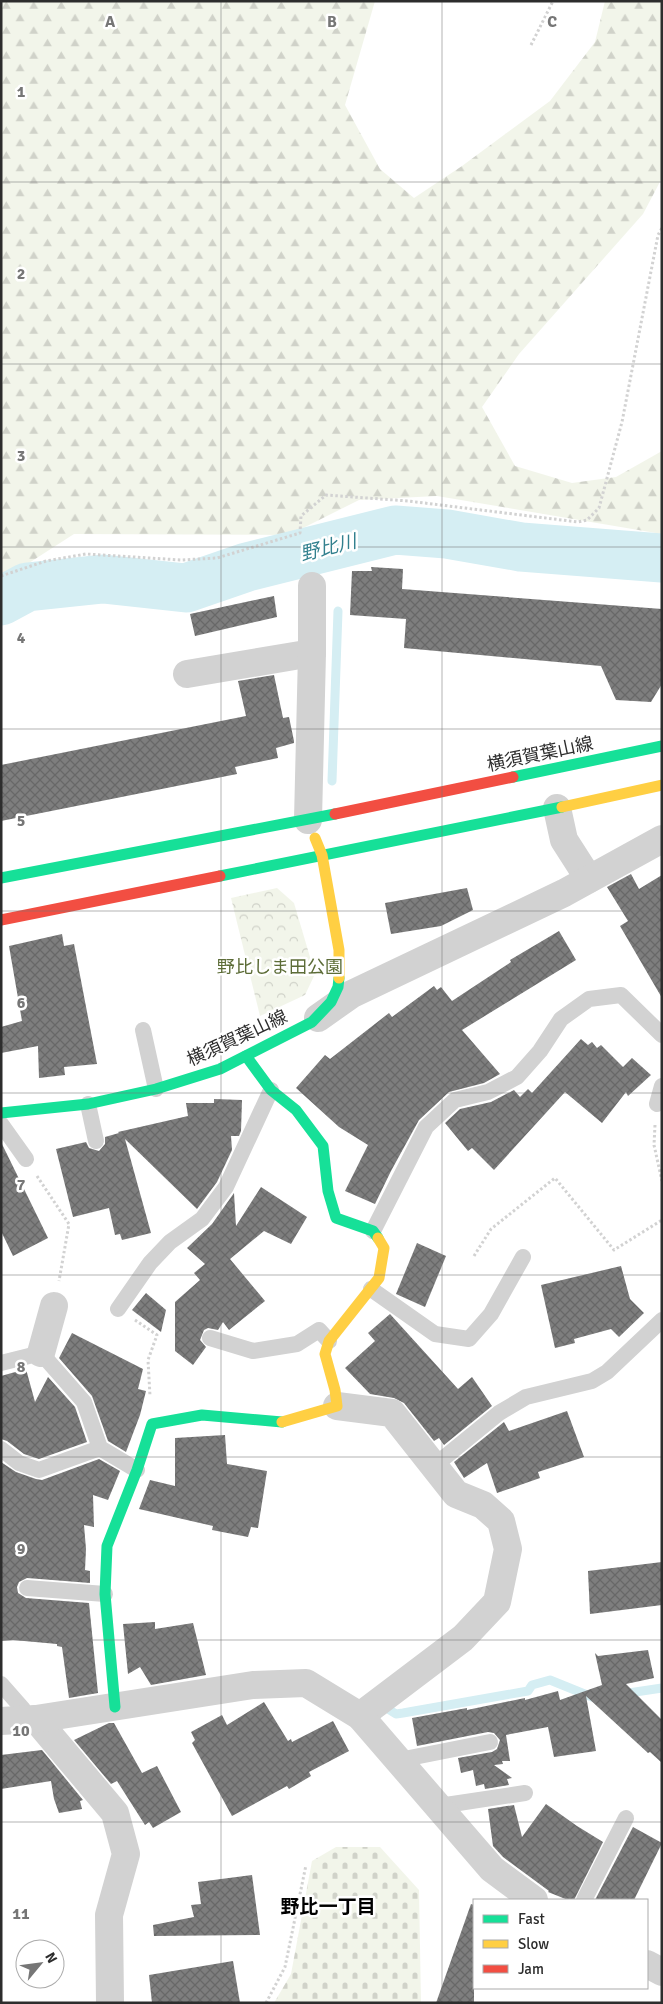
<svg xmlns="http://www.w3.org/2000/svg" width="663" height="2004" font-family="Signika,'Noto Sans JP',sans-serif">
  <style>
    .forest { fill: url(#forest-firs) }
    .cemetery { fill: url(#cemetery-stones) }
    .park { fill: url(#park-crowns) }
    .lines { fill: none; stroke-linecap: round; stroke-linejoin: round }
    .stream { stroke: #d5eef3; stroke-width: 9 }
    .river { stroke: #d5eef3; stroke-width: 49 }
    .building { fill: url(#building-cross-hatch) }
    .path { stroke: #d2d2d2; stroke-width: 3; stroke-dasharray: 2.5 2.5; stroke-linecap: butt }
    .lane { stroke: #d2d2d2; stroke-width: 16 }
    .street { stroke: #d2d2d2; stroke-width: 28 }
    .fast { stroke: #16e098; stroke-width: 11 }
    .slow { stroke: #ffcf43; stroke-width: 11 }
    .jam { stroke: #f24e42; stroke-width: 11 }
    .grid { fill: none; stroke: #767676; stroke-width: 1; stroke-opacity: 0.55 }
    .labels { text-anchor: middle; stroke-width: 5; stroke-linejoin: round; paint-order: stroke }
    .street-label { font-size: 18px; fill: #2d2d2d; stroke: #fff }
    .park-label { font-size: 18px; fill: #5c6c37; stroke: #fff }
    .water-label { font-size: 19px; font-style: italic; fill: #32808e; stroke: #fff }
    .neighbourhood-label { font-size: 19px; font-weight: bold; fill: #000; stroke: #fff }
    .grid-label { font-size: 16px; text-anchor: middle; font-weight: bold; fill: #767676; stroke: #fff; stroke-width: 5; stroke-linejoin: round; paint-order: stroke }
  </style>
  <defs>
    <pattern id="forest-firs" width="22" height="20" patternUnits="userSpaceOnUse" patternTransform="scale(1.25)"><rect width="22" height="20" fill="#f2f5ea"/><path d="M5 1l3.5 6h-7zM16 11l3.5 6h-7z" fill="#d0d2c9"/></pattern>
    <pattern id="cemetery-stones" width="16" height="16" patternUnits="userSpaceOnUse" patternTransform="scale(1.25)"><rect width="16" height="16" fill="#f2f5ea"/><path d="M2 7V4a2 2 0 0 1 4 0v3zM10 15v-3a2 2 0 0 1 4 0v3z" fill="#d0d2c9"/></pattern>
    <pattern id="park-crowns" width="20" height="18" patternUnits="userSpaceOnUse" patternTransform="scale(1.25)"><rect width="20" height="18" fill="#f2f5ea"/><path d="M2 6a3 3 0 1 1 6 0M12 15a3 3 0 1 1 6 0" fill="none" stroke="#d0d2c9"/></pattern>
    <pattern id="building-cross-hatch" width="8" height="8" patternUnits="userSpaceOnUse" patternTransform="scale(1.25)"><rect width="8" height="8" fill="#7e7e7e"/><path d="M0 0l8 8M0 8l8-8" fill="none" stroke="#686868"/></pattern>
  </defs>
  <rect width="100%" height="100%" fill="#fff"/>
  <polygon class="forest" points="1,1 375,1 345,105 380,169 414,198 462,166 550,101 595,42 605,1 662,1 662,178 643,214 519,354 482,407 515,466 572,483 616,477 662,451 662,534 437,496 359,500 289,535 74,534 1,581"/>
  <polygon class="cemetery" points="336,1847 380,1847 419,1890 421,2003 274,2003 291,1974 312,1861"/>
  <polygon class="park" points="277,888 294,903 315,974 305,995 260,1016 231,898"/>
  <g class="lines">
    <g class="stream">
      <polyline points="332,781 338,611"/>
      <polyline points="622,1694 662,1688"/>
      <polyline points="388,1709 396,1714 403,1713 528,1691 532,1685 550,1680 592,1697"/>
    </g>
    <polyline class="river" points="1,601 27,587 103,579 186,588 247,567 395,530 447,534 521,547 662,558"/>
  </g>
  <g class="building">
    <polygon points="371,567 403,569 402,589 662,609 662,684 651,702 616,700 601,666 404,648 406,619 350,615 352,571 372,571"/>
    <polygon points="274,596 277,617 195,636 190,614"/>
    <polygon points="274,675 283,718 289,717 294,741 294,743 276,748 278,758 235,767 237,774 1,821 1,765 246,716 238,681"/>
    <polygon points="631,874 639,889 662,875 662,998 620,926 628,921 607,887"/>
    <polygon points="467,888 473,910 441,926 391,934 385,903"/>
    <polygon points="559,931 576,960 462,1030 500,1074 484,1083 449,1092 419,1120 391,1171 375,1204 345,1191 368,1145 339,1127 296,1088 325,1055 330,1059 389,1013 392,1017 434,986 437,990 441,987 452,1001 511,962 510,960"/>
    <polygon points="62,934 64,946 74,944 97,1064 64,1067 65,1075 39,1078 38,1046 1,1053 1,1027 22,1021 9,946"/>
    <polygon points="581,1039 588,1045 592,1042 597,1048 601,1045 623,1067 632,1058 651,1075 628,1096 626,1092 602,1123 565,1092 494,1170 472,1148 468,1151 445,1123 460,1109 491,1102 514,1090 520,1097 528,1089 532,1093"/>
    <polygon points="214,1099 242,1100 241,1131 239,1136 231,1136 232,1150 217,1182 197,1209 125,1139 151,1233 122,1240 120,1234 115,1235 109,1208 73,1217 56,1149 86,1142 89,1148 99,1151 105,1144 105,1137 119,1133 118,1132 188,1116 186,1103 214,1103"/>
    <polygon points="1,1142 48,1238 13,1256 1,1231"/>
    <polygon points="261,1187 307,1217 291,1244 264,1231 230,1259 265,1301 229,1330 223,1322 218,1330 208,1328 204,1330 200,1340 206,1347 193,1365 175,1351 175,1302 200,1280 194,1273 205,1264 187,1248 212,1224 234,1193 236,1226"/>
    <polygon points="417,1243 446,1256 425,1307 396,1294"/>
    <polygon points="621,1266 630,1299 644,1313 619,1337 611,1329 574,1339 575,1343 555,1348 541,1285"/>
    <polygon points="146,1293 166,1310 161,1332 132,1310"/>
    <polygon points="390,1314 458,1389 472,1377 492,1406 444,1445 439,1438 434,1441 404,1403 394,1398 370,1394 345,1368 375,1341 368,1333"/>
    <polygon points="72,1333 143,1369 138,1389 146,1391 140,1415 126,1452 108,1441 92,1396 59,1358"/>
    <polygon points="26,1369 35,1402 48,1377 75,1407 87,1442 39,1459 24,1454 7,1441 1,1439 1,1376"/>
    <polygon points="567,1411 584,1457 538,1472 540,1478 497,1493 487,1463 464,1478 454,1462 504,1422 509,1431"/>
    <polygon points="225,1435 227,1464 267,1471 258,1528 251,1527 248,1537 212,1530 213,1526 139,1509 150,1480 175,1486 175,1438"/>
    <polygon points="99,1459 120,1471 108,1500 93,1495 94,1527 84,1525 86,1549 85,1570 90,1571 90,1583 27,1578 19,1582 17,1587 18,1593 26,1598 89,1603 98,1693 69,1698 62,1647 57,1646 57,1644 13,1640 1,1641 1,1462 16,1472 36,1479 42,1480"/>
    <polygon points="662,1562 662,1605 590,1614 588,1571"/>
    <polygon points="155,1622 155,1629 193,1623 206,1675 151,1685 140,1667 128,1674 123,1624"/>
    <polygon points="648,1650 654,1678 626,1684 662,1720 662,1763 650,1752 648,1753 586,1696 596,1751 554,1757 548,1727 506,1735 510,1761 502,1761 503,1764 494,1765 512,1778 507,1779 509,1785 485,1789 484,1784 476,1786 473,1770 461,1773 458,1758 492,1752 497,1749 500,1740 494,1733 488,1732 417,1746 412,1718 467,1708 467,1710 525,1698 525,1700 558,1691 560,1700 602,1685 595,1653 598,1656"/>
    <polygon points="264,1702 288,1741 291,1739 292,1742 333,1721 349,1751 309,1772 311,1776 289,1789 287,1786 232,1816 192,1743 195,1740 191,1732 222,1715 227,1725"/>
    <polygon points="109,1723 114,1723 142,1773 157,1766 181,1812 153,1828 149,1822 145,1825 117,1781 111,1784 74,1740"/>
    <polygon points="42,1750 83,1800 80,1801 82,1809 59,1813 54,1799 51,1781 1,1789 1,1755"/>
    <polygon points="546,1804 577,1826 603,1842 574,1900 568,1900 548,1892 549,1891 503,1857 493,1846 488,1809 514,1805 522,1837"/>
    <polygon points="633,1827 662,1843 634,1900 595,1900"/>
    <polygon points="252,1875 260,1935 154,1936 153,1925 194,1917 191,1905 201,1904 198,1882"/>
    <polygon points="471,1904 474,1905 474,2003 436,2003"/>
    <polygon points="233,1961 240,2003 152,2003 149,1975"/>
  </g>
  <g class="lines">
    <g class="path">
      <polyline points="531,45 553,1"/>
      <polyline points="1,576 46,561 86,554 181,560 217,558 300,533 301,516 326,495 408,501 578,522 587,520 599,508 622,422 658,235 662,228"/>
      <polyline points="655,1125 654,1145 662,1181"/>
      <polyline points="37,1176 69,1224 59,1281"/>
      <polyline points="474,1256 491,1229 555,1178 614,1250 662,1220"/>
      <polyline points="135,1320 157,1335 148,1360 150,1396"/>
      <polyline points="266,2003 285,1967 306,1865"/>
    </g>
    <g class="lane">
      <polyline points="143,1030 156,1089"/>
      <polyline points="88,1104 96,1141"/>
      <polyline points="657,1104 662,1086"/>
      <polyline points="1,1124 26,1159"/>
      <polyline points="373,1231 426,1127 455,1100 488,1092 517,1077 540,1051 561,1019 589,999 621,995 662,1035"/>
      <polyline points="371,1289 435,1334 469,1339 491,1314 523,1257"/>
      <polyline points="118,1309 150,1263 170,1242 202,1219 226,1187 271,1090"/>
      <polyline points="210,1338 253,1351 297,1344 319,1330 329,1341"/>
      <polyline points="1,1363 41,1353 84,1402 100,1448 137,1470"/>
      <polyline points="1,1449 19,1463 39,1470 100,1448"/>
      <polyline points="434,1466 499,1413 526,1397 592,1381 607,1372 662,1320"/>
      <polyline points="27,1588 105,1594"/>
      <polyline points="1,1684 23,1709 29,1720"/>
      <polyline points="399,1760 490,1742"/>
      <polyline points="439,1806 525,1793"/>
      <polyline points="584,1900 626,1818"/>
    </g>
    <g class="street">
      <polyline points="187,674 312,653"/>
      <polyline points="557,808 564,840 589,879"/>
      <polyline points="308,820 312,653 312,586"/>
      <polyline points="318,1018 352,994 564,893 662,839"/>
      <polyline points="41,1353 54,1306"/>
      <polyline points="337,1406 392,1413 456,1494 483,1505 501,1521 508,1549 497,1602 463,1638 360,1716"/>
      <polyline points="36,1719 115,1813 126,1854 109,1915 110,2003"/>
      <polyline points="1,1721 36,1719 253,1685 306,1683 360,1716 492,1869 534,1900"/>
      <polyline points="647,1964 662,1972"/>
    </g>
    <g class="fast">
      <polyline points="513,777 662,746"/>
      <polyline points="220,876 562,807"/>
      <polyline points="1,878 335,814"/>
      <polyline points="246,1056 271,1090 296,1110 323,1146 328,1191 336,1218 373,1231 378,1238"/>
      <polyline points="1,1113 88,1104 156,1089 220,1069 312,1022 331,1002 338,987 339,978"/>
      <polyline points="115,1707 105,1594 107,1546 137,1470 152,1424 202,1415 282,1422"/>
    </g>
    <g class="slow">
      <polyline points="562,807 662,785"/>
      <polyline points="315,838 322,855 339,950 339,978"/>
      <polyline points="282,1422 337,1406 335,1390 325,1354 329,1341 379,1278 384,1248 378,1238"/>
    </g>
    <g class="jam">
      <polyline points="335,814 513,777"/>
      <polyline points="1,920 220,876"/>
    </g>
  </g>
  <path class="grid" d="M221,1V2003M442,1V2003M1,182H662M1,364H662M1,547H662M1,729H662M1,911H662M1,1093H662M1,1275H662M1,1457H662M1,1640H662M1,1822H662"/>
  <g class="labels">
    <g class="street-label">
      <text transform="translate(540 754) rotate(-12)" y="6">横須賀葉山線</text>
      <text transform="translate(237 1038) rotate(-25)" y="6">横須賀葉山線</text>
    </g>
    <g class="park-label">
      <text x="280" y="973">野比しま田公園</text>
    </g>
    <g class="water-label">
      <text transform="translate(328 547) rotate(-14)" y="7">野比川</text>
    </g>
    <g class="neighbourhood-label">
      <text x="328" y="1913">野比一丁目</text>
    </g>
  </g>
  <g class="grid-label">
    <text x="110" y="27">A</text>
    <text x="332" y="27">B</text>
    <text x="552" y="27">C</text>
    <text x="21" y="97">1</text>
    <text x="21" y="279">2</text>
    <text x="21" y="461">3</text>
    <text x="21" y="643">4</text>
    <text x="21" y="826">5</text>
    <text x="21" y="1008">6</text>
    <text x="21" y="1190">7</text>
    <text x="21" y="1372">8</text>
    <text x="21" y="1554">9</text>
    <text x="21" y="1736">10</text>
    <text x="21" y="1919">11</text>
  </g>
  <rect width="663" height="2004" fill="none" stroke="#2d2d2d" stroke-width="5"/>
  <rect x="473" y="1899" width="175" height="90" fill="#ffffff" stroke="#ababab"/>
  <rect x="483" y="1915" width="25" height="8" fill="#16e098" stroke="#ababab"/>
  <text x="518" y="1924" font-size="15" fill="#2d2d2d">Fast</text>
  <rect x="483" y="1940" width="25" height="8" fill="#ffcf43" stroke="#ababab"/>
  <text x="518" y="1949" font-size="15" fill="#2d2d2d">Slow</text>
  <rect x="483" y="1965" width="25" height="8" fill="#f24e42" stroke="#ababab"/>
  <text x="518" y="1974" font-size="15" fill="#2d2d2d">Jam</text>
  <g transform="translate(40 1964) rotate(61)"><circle r="24" fill="#ffffff" stroke="#ababab"/>
  <path d="M0-4L9 19L0 12L-9 19Z" fill="#767676"/>
  <text y="-8" font-size="14" font-weight="bold" text-anchor="middle" fill="#2d2d2d">N</text>
  </g>
</svg>
